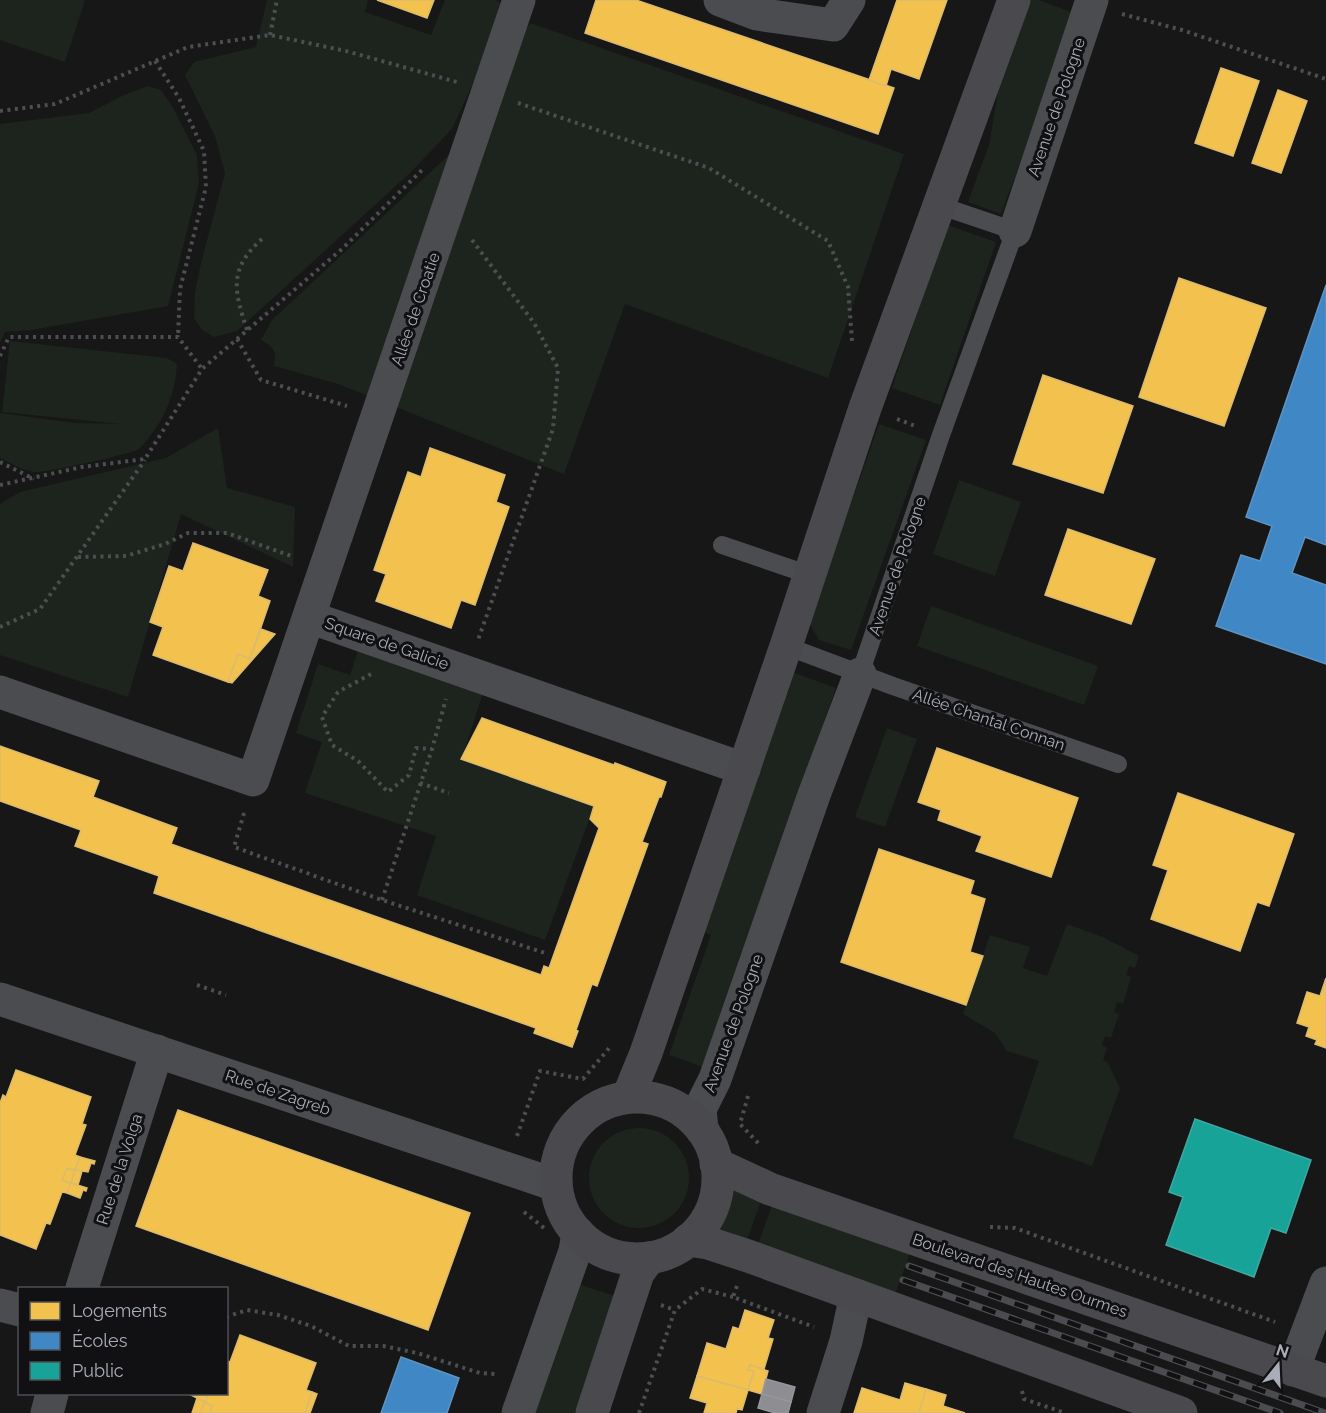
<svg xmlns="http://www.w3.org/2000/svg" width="1326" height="1413" font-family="Raleway,sans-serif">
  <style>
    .green { fill: #1d241e }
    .homes { fill: #f2c14e; stroke: #dcbb6e; stroke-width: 1.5 }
    .schools { fill: #3f88c5; stroke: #5e93c1; stroke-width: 1.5 }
    .public { fill: #17a398; stroke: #42a6a2; stroke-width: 1.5 }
    .industry { fill: #8d8d92; stroke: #95979d; stroke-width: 1.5 }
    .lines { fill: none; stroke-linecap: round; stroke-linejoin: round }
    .path { stroke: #4d4e52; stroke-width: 4; stroke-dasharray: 3 4.5; stroke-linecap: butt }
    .lane { stroke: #4b4c50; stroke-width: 18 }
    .street { stroke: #4b4c50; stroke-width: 33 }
    .secondary { stroke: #4a4a4e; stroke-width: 33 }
    .rail-casing { stroke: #4b4c4f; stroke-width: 7 }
    .rail { stroke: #111113; stroke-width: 4.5; stroke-dasharray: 14; stroke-linecap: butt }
    .labels { text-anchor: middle; stroke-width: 6; stroke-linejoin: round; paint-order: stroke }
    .street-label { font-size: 16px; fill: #a8adb8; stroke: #111113 }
  </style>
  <rect width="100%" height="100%" fill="#171717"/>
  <g class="green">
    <polygon points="0,0 85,0 65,62 0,40"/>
    <polygon points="267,0 368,0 365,12 431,35 445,0 496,0 508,7 452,129 410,173 237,331 214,337 202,330 194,318 195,292 201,263 225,173 215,136 185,75 194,62 256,47"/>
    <polygon points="1026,0 1039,0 1076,14 1001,214 968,202 989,145 1002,69"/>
    <path d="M530,23L904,154L828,378L625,304L564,474L338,384L274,366C277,352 274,347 261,340L272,320L451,153Z"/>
    <polygon points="148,86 161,90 172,106 197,155 199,183 168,306 31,330 5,332 0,343 0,124 89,113 124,95"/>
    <polygon points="947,225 996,242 940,405 892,388"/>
    <path d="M10,341L167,358L177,364C176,392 165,418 147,440C144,443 141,448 137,450C129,454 41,474 34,472C22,470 11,463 0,458V413L75,423L121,424L2,412Z"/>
    <polygon points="879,424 926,440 851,650 819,640 809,623"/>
    <polygon points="218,428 227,488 295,507 293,567 181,514 128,697 0,655 0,504 20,492 166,458"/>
    <polygon points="959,480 1021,502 995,576 933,554"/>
    <polygon points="931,606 1098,666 1084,705 917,646"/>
    <polygon points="359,648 484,689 462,759 594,806 545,940 417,895 436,836 305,793 322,742 296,733 318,664 350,675"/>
    <polygon points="789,671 836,688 703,1067 669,1055 711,935 698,930"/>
    <polygon points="887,728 917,739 885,827 855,817"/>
    <polygon points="1067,924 1105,938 1139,956 1135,968 1129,966 1126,975 1131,977 1123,1004 1117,1002 1114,1012 1119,1014 1111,1038 1105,1036 1102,1045 1107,1048 1103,1060 1108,1063 1120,1088 1092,1166 1013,1138 1039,1061 1007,1051 995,1033 963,1014 990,935 1030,947 1023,968 1047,976"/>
    <circle cx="639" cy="1178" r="50"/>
    <polygon points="733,1184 763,1195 746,1243 716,1232"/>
    <polygon points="774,1199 912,1247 895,1295 757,1247"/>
    <polygon points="578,1284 618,1297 582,1413 530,1413"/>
  </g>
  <g class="homes">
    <polygon points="377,0 434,0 427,18"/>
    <polygon points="596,0 636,0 894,88 878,134 585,33"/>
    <polygon points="897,0 947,0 919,79 891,69 886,86 869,80"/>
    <polygon points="1221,68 1259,81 1233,156 1195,143"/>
    <polygon points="1278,90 1307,101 1281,173 1252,163"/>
    <polygon points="1179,278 1266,308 1224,426 1139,397"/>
    <polygon points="1043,375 1133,406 1103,493 1013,464"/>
    <polygon points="430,448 505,475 496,502 509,507 475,605 461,600 451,628 376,601 386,574 374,570 408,472 421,477"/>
    <polygon points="1068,529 1155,559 1131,624 1045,595"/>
    <polygon points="193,543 268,570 258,596 270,601 250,659 238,654 228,682 153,655 163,627 150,622 169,566 183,571"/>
    <polygon points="261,629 275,634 232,683 228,682 238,654 250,659"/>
    <polygon points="482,718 614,765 615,763 666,782 661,797 659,797 642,842 648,844 597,986 592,984 576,1030 578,1031 572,1047 534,1033 536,1028 154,893 159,876 75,846 81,830 0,801 0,746 99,781 93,797 177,828 171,844 541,975 544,966 549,968 599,828 590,819 594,806 461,759"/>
    <polygon points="937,748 1078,798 1051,877 976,851 982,836 938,820 941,810 918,802"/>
    <polygon points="1178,793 1294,834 1269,906 1257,902 1240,951 1151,919 1168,870 1153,865"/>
    <polygon points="879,849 974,881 970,894 985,899 970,952 983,956 966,1005 841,962"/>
    <polygon points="1326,978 1326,1048 1315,1044 1317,1040 1306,1036 1309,1027 1297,1023 1307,992 1320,996"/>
    <polygon points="16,1070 91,1097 82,1124 86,1125 75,1155 80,1157 75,1170 67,1169 62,1180 71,1183 67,1193 62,1192 50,1224 46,1223 36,1249 0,1235 0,1103 3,1095 6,1097"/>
    <polygon points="178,1110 470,1213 428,1330 136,1226"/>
    <polygon points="80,1157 95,1161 94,1164 91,1163 88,1172 75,1170"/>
    <polygon points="67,1169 75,1170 71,1183 62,1180"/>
    <polygon points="75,1170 82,1171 78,1185 71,1183"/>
    <polygon points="71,1183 87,1188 86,1191 83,1190 80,1198 67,1193"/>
    <polygon points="745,1310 774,1320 768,1338 773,1339 764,1369 750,1365 748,1370 754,1371 748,1390 697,1376 707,1343 726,1349 733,1327 739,1329"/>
    <polygon points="240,1335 316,1363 306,1390 312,1392 305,1413 209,1413 212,1406 205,1402 208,1394 226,1394 226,1361 230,1362"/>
    <polygon points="750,1365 768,1371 762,1394 748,1390 754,1371 748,1370"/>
    <polygon points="697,1376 748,1390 742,1410 737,1409 736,1413 704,1413 707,1403 690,1398"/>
    <polygon points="905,1383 926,1389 919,1413 854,1413 862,1388 900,1400"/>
    <polygon points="926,1389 946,1395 943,1406 965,1413 919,1413"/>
    <polygon points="312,1392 317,1394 310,1413 305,1413"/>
    <polygon points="189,1394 208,1394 205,1402"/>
    <polygon points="197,1398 205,1402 200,1413 192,1413"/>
    <polygon points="205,1402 212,1406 209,1413 200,1413"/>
  </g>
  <g class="schools">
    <polygon points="1326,285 1326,545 1305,537 1292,573 1326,585 1326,664 1216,626 1241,555 1260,561 1272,526 1246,517"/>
    <polygon points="401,1357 459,1378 447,1413 381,1413"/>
  </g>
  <polygon class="public" points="1195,1119 1311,1160 1286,1233 1271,1228 1254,1277 1166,1245 1183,1197 1169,1192"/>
  <g class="industry">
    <polygon points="766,1379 795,1387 791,1402 762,1394"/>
    <polygon points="762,1394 791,1402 788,1413 775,1413 758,1408"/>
  </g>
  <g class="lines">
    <g class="path">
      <polyline points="1122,14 1182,30 1326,79"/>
      <polyline points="270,35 277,0"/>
      <polyline points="155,61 179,98 204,151 206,187 180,289 178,337"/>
      <polyline points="518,103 709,168 828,241 848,287 852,341"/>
      <polyline points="0,111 55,104 188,47 270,35 346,51 457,82"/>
      <polyline points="472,240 534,323 558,368 553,429 478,640"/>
      <path d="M247,330C234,290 228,269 263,238"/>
      <polyline points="237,339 261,380 347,406"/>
      <polyline points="0,356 9,337 178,337 202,369"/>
      <polyline points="897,419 918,427"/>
      <polyline points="0,462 34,479"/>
      <polyline points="0,485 82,467 145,459 202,369 342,249 424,168"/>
      <polyline points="78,557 126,556 165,544 188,533 227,533 294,557"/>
      <polyline points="0,627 40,609 145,460"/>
      <polyline points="371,674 338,692 322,717 332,745 358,761 388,792 409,775 416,748 432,749 446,699"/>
      <polyline points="420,783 449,793"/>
      <polyline points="244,813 234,847 382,900 545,953"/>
      <polyline points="382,900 432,749"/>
      <polyline points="197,985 226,995"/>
      <polyline points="748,1096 740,1124 760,1145"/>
      <polyline points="517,1136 540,1071 583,1079 610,1047"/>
      <polyline points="524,1212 544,1228"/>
      <polyline points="990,1227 1015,1228 1275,1322"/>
      <polyline points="737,1286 733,1297 814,1327"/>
      <polyline points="661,1305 675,1310"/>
      <polyline points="226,1317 247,1310 278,1315 311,1326 349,1346 383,1346 417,1353 480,1373 495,1374"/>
      <polyline points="1022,1391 1024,1399 1065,1413"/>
      <polyline points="639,1413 675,1310 702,1289 733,1297"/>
    </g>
    <g class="lane">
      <polyline points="722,545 810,575"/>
      <polyline points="786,646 893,686 1118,764"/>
      <polyline points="860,674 941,435 1015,231 938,205"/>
    </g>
    <g class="street">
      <polyline points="720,0 757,14 833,25 849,0"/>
      <polyline points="1015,231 1092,0"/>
      <polyline points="309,617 744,769"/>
      <polyline points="0,692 253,780 519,0"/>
      <polyline points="0,999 556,1185"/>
      <polyline points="702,1130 700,1109 715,1079 814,795 860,674"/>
      <polyline points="82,1288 157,1051"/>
      <polyline points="0,1305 20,1310"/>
      <polyline points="1293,1370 1326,1283"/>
      <polyline points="47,1413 52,1394"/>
      <polyline points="518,1413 575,1251 578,1233"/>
      <polyline points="823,1413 846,1341 856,1295"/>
    </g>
    <g class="secondary">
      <polyline points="628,1097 646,1053 786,646 865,408 1014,0"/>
      <circle cx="637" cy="1178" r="81"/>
      <polyline points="716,1164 770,1189 1326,1381"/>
      <polyline points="688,1240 708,1243 748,1256 1181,1413"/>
      <polyline points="592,1413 638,1273 649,1258"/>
    </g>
    <g class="rail-casing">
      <g id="rail">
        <polyline points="909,1266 1325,1413"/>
        <polyline points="903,1280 1280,1413"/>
      </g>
    </g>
    <use href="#rail" class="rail"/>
  </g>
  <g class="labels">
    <g class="street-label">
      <text transform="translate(1056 107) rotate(-71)" y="6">Avenue de Pologne</text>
      <text transform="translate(415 309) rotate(-71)" y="6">Allée de Croatie</text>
      <text transform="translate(897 566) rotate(-71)" y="6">Avenue de Pologne</text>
      <text transform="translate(387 643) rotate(19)" y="6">Square de Galicie</text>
      <text transform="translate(989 719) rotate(19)" y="6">Allée Chantal Connan</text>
      <text transform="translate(733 1023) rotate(-70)" y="6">Avenue de Pologne</text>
      <text transform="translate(278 1092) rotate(19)" y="6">Rue de Zagreb</text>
      <text transform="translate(119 1169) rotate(-72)" y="6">Rue de la Volga</text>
      <text transform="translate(1020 1275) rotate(19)" y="6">Boulevard des Hautes Ourmes</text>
    </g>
  </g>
  <rect x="18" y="1287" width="210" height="108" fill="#111113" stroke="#4d4f55" stroke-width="1.5"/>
  <rect x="30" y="1302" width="30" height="18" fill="#f2c14e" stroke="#4d4f55" stroke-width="1.5"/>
  <text x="72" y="1317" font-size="18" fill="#a8adb8">Logements</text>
  <rect x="30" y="1332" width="30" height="18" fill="#3f88c5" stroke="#4d4f55" stroke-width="1.5"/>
  <text x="72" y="1347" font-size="18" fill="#a8adb8">Écoles</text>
  <rect x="30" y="1362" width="30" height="18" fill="#17a398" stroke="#4d4f55" stroke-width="1.5"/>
  <text x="72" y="1377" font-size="18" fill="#a8adb8">Public</text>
  <g transform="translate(1278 1365) rotate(18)" stroke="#111113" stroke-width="4.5" paint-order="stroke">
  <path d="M0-4.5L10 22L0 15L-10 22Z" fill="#a8adb8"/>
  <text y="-9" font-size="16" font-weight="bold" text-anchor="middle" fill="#a8adb8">N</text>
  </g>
</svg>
